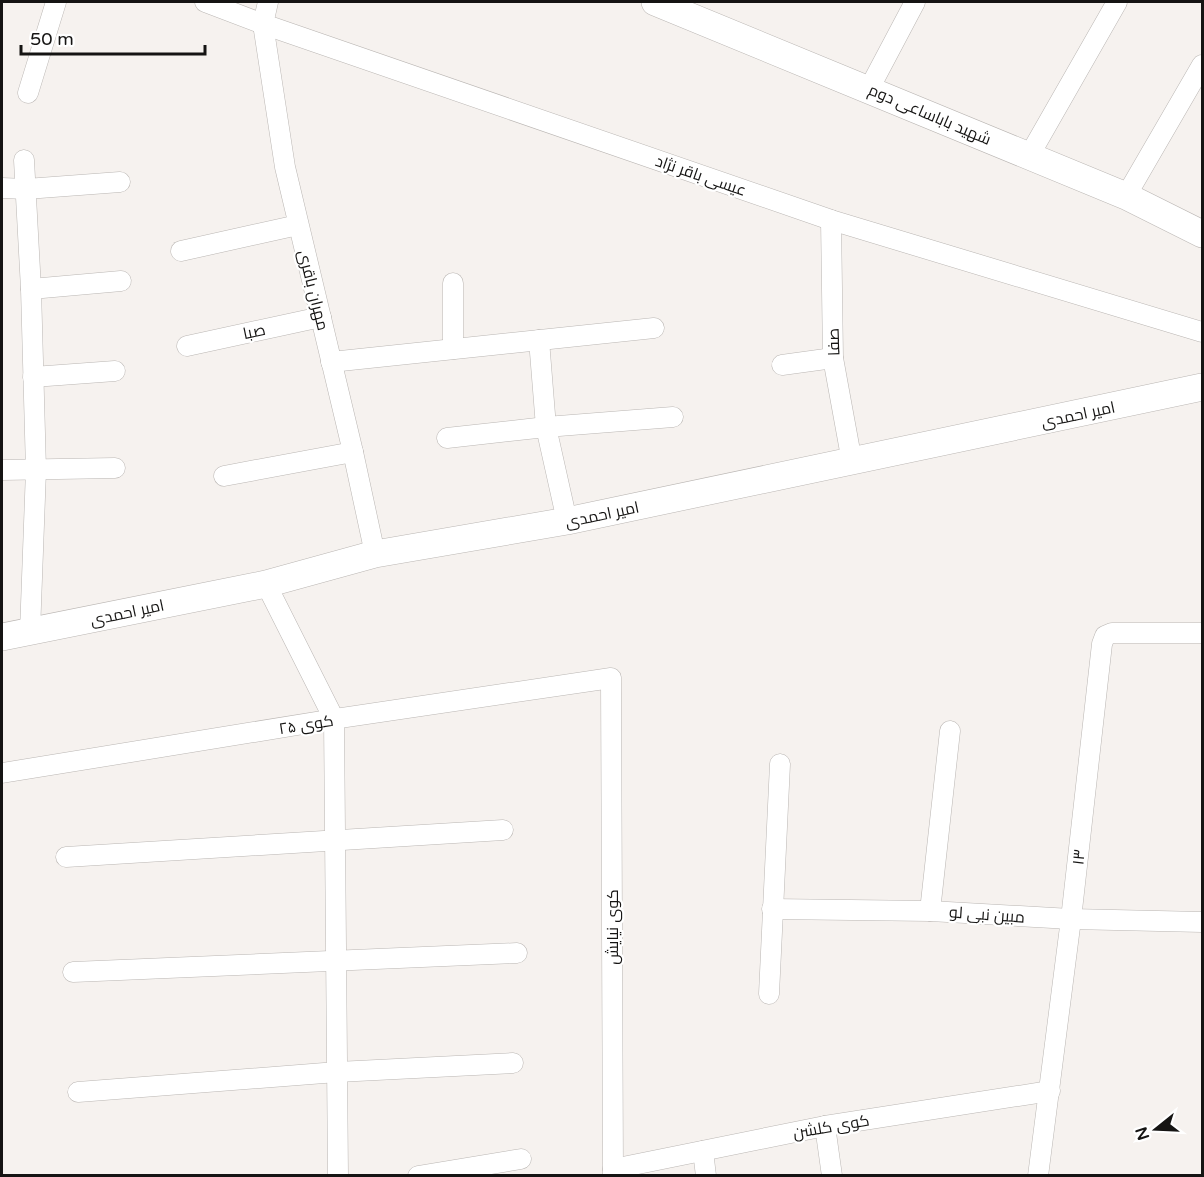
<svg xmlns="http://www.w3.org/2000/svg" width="1204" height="1177" font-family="'Varela Round',Cairo,sans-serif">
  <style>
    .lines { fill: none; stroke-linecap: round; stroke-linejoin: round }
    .minor-casing { stroke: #bab6b3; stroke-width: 21 }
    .secondary-casing { stroke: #bab6b3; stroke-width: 28 }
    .minor { stroke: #fff; stroke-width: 20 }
    .secondary { stroke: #fff; stroke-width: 27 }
    .labels { text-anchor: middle; stroke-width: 4.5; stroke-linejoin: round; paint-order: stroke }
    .street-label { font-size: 16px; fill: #151413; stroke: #fff }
  </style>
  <rect width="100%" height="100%" fill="#f6f2ef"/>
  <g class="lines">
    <g class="minor-casing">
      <g id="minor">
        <polyline points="205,2 263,24 831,220 1202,332"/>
        <polyline points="268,2 263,24 285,167 353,452 375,554"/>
        <polyline points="869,89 915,2"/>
        <polyline points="28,93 56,2"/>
        <polyline points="1029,156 1117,2"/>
        <polyline points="24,160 31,289 36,470 30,632"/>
        <polyline points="2,188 26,189 120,182"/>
        <polyline points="1126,196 1202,65"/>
        <polyline points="831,220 833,358 852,462"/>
        <polyline points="181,251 298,225"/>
        <polyline points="453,283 453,349"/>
        <polyline points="31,289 121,281"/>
        <polyline points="539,340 546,427 567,521"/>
        <polyline points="187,346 321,317"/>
        <polyline points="331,362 654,328"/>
        <polyline points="782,365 833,358"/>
        <polyline points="33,377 115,371"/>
        <polyline points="447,438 546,427 673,417"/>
        <polyline points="2,470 115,468"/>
        <polyline points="224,476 353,452"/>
        <polyline points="266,584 334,719 338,1176"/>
        <polyline points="2,773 334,719 611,678 613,1176"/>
        <polyline points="66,857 503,830"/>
        <polyline points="772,909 930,911 1071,919 1202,922"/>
        <polyline points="930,911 950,731"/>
        <polyline points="73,972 517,953"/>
        <polyline points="769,994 780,764"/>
        <polyline points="78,1092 337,1072 513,1063"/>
        <polyline points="825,1126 832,1176"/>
        <polyline points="703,1151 706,1176"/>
        <polyline points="613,1169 825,1126 1050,1091"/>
        <polyline points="418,1176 521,1159"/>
        <polyline points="1038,1176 1071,919 1102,644 1105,636 1112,633 1202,633"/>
      </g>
    </g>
    <g class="secondary-casing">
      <g id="secondary">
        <polyline points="655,2 1126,196 1202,234"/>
        <polyline points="2,637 266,584 375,554 567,521 1202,387"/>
      </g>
    </g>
    <use href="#minor" class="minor"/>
    <use href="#secondary" class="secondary"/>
  </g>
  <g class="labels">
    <g class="street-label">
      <text transform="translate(930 114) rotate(23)" y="6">شهید باباساعی دوم</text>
      <text transform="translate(701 175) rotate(19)" y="6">عیسی باقر نژاد</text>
      <text transform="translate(314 290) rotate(76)" y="6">مهران باقری</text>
      <text transform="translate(254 331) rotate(-12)" y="6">صبا</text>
      <text transform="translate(833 342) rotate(-92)" y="6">صفا</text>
      <text transform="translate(1078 414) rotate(-12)" y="6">امیر احمدی</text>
      <text transform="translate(602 514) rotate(-12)" y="6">امیر احمدی</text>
      <text transform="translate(127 612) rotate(-12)" y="6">امیر احمدی</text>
      <text transform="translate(306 724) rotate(-9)" y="6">کوی ۲۵</text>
      <text transform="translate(1078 857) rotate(-84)" y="6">۱۳</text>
      <text transform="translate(987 914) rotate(4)" y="6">مبین نبی لو</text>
      <text transform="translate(612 927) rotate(-90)" y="6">کوی نیایش</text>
      <text transform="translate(831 1126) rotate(-10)" y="6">کوی کلشن</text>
    </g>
  </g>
  <rect width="1204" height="1177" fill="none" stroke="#151413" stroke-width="6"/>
  <g transform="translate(1156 1129) rotate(252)" stroke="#ffffff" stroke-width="4.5" paint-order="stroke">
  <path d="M0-4.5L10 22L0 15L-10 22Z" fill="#151413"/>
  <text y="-9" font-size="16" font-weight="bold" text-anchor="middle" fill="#151413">N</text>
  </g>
  <path d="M21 45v9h184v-9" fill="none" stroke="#151413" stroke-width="3"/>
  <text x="30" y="45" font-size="18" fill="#151413" stroke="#ffffff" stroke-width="4.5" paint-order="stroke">50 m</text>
</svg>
